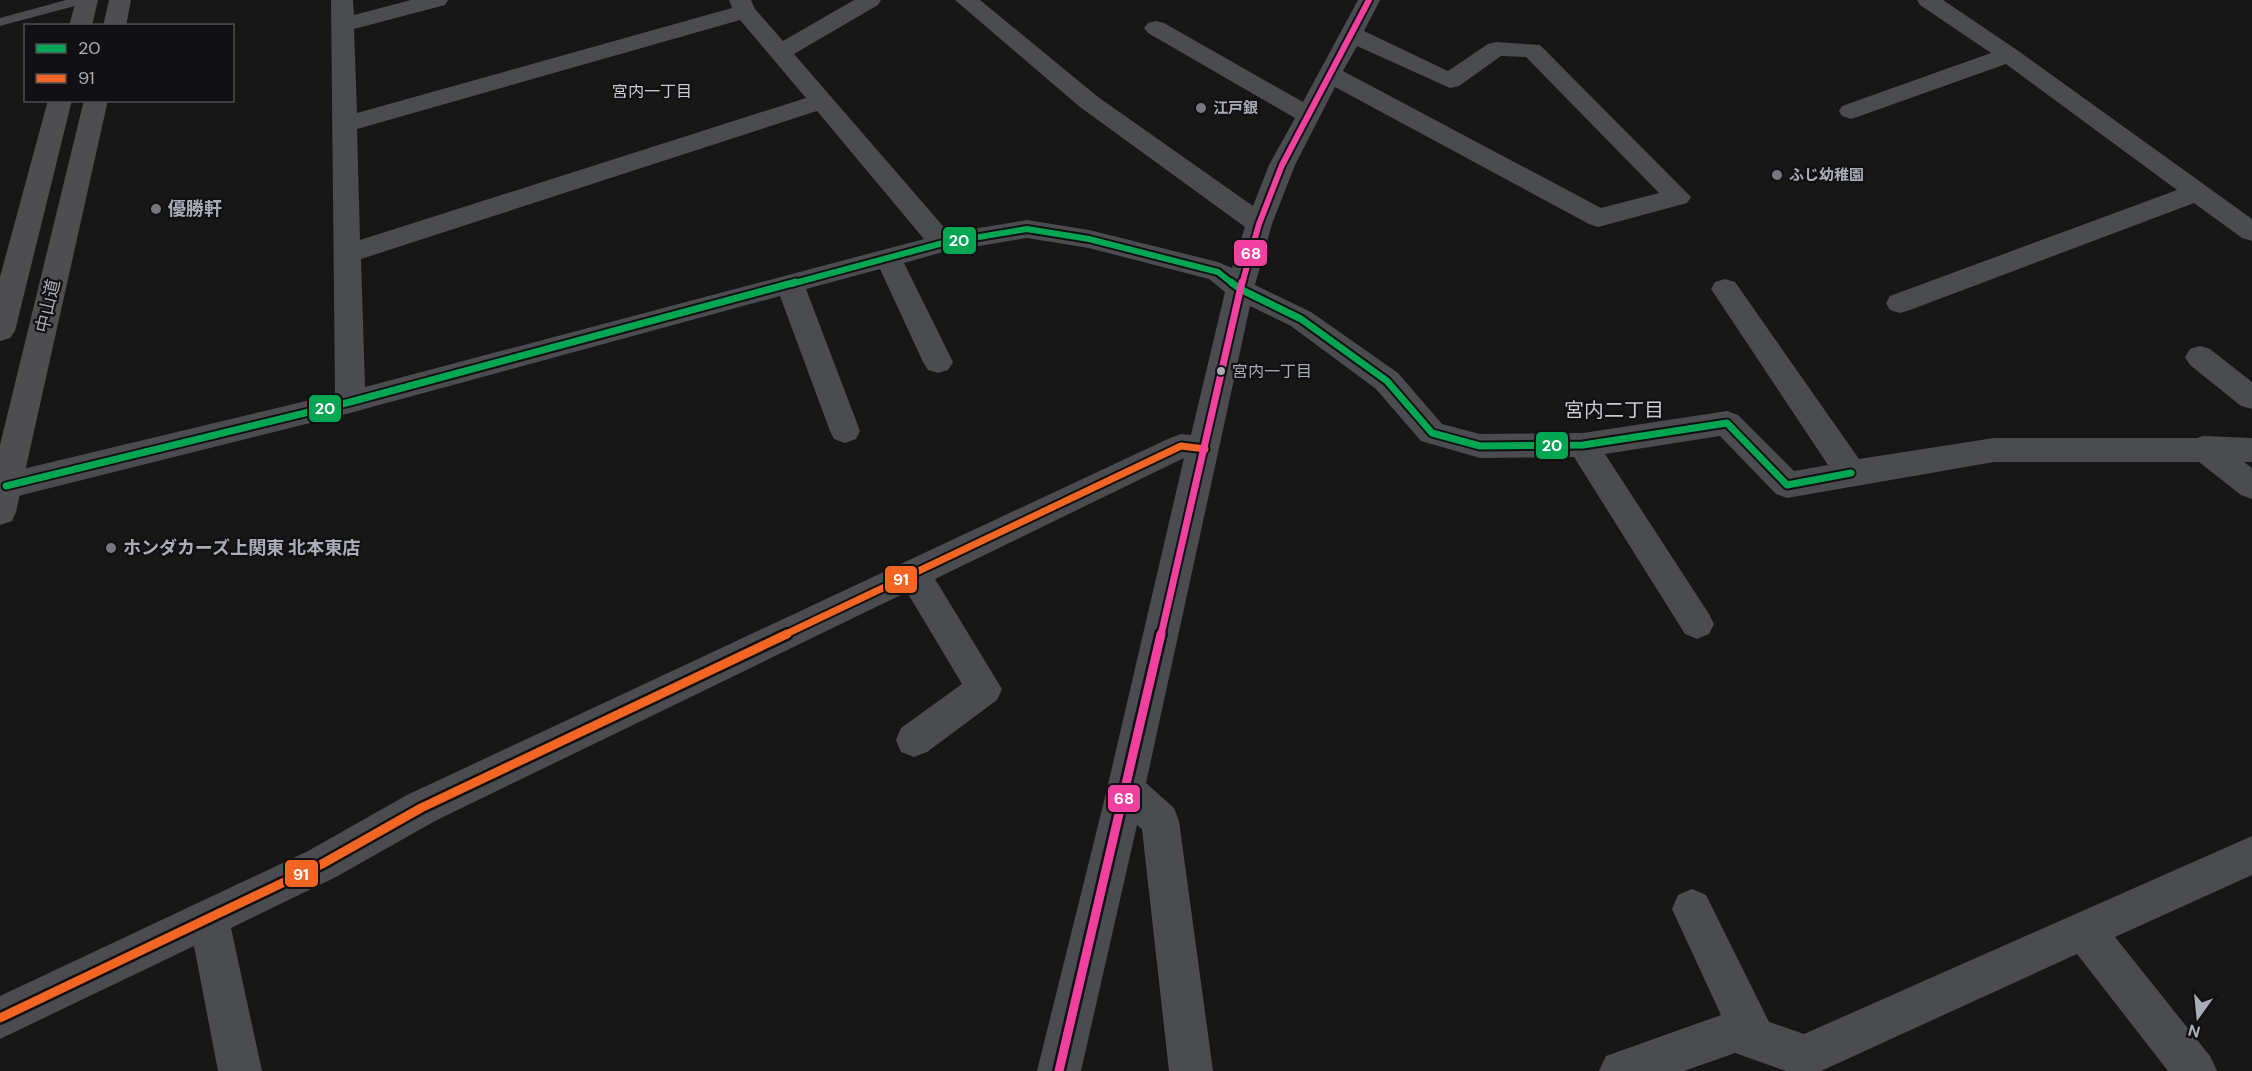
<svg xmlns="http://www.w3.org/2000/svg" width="2252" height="1071" font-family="'DM Sans','Noto Sans JP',sans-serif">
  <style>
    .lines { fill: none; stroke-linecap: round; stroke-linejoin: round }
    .lane { fill: #4b4c50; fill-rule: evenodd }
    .street { fill: #4b4c50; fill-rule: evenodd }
    .highway { fill: #4e4e51; fill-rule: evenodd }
    .bus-1-far1-casing { stroke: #111113; stroke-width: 10 }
    .bus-1-casing { stroke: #111113; stroke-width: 11 }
    .bus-2-far1-casing { stroke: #111113; stroke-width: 11 }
    .bus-2-casing { stroke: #111113; stroke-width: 14 }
    .bus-3-far2-casing { stroke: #111113; stroke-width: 10 }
    .bus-3-far1-casing { stroke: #111113; stroke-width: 11 }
    .bus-3-casing { stroke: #111113; stroke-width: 14 }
    .bus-1-far1 { stroke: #00a651; stroke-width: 6 }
    .bus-1 { stroke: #00a651; stroke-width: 7 }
    .bus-2-far1 { stroke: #f26522; stroke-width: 7 }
    .bus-2 { stroke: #f26522; stroke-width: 9 }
    .bus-3-far2 { stroke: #f240a1; stroke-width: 6 }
    .bus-3-far1 { stroke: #f240a1; stroke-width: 7 }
    .bus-3 { stroke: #f240a1; stroke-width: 9 }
    .poi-dot { fill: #757880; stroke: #111113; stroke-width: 2 }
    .bus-dot { fill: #a8adb8; stroke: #111113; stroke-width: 2 }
    .labels { text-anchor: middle; stroke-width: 4.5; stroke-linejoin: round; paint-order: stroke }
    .far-poi-label { font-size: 15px; font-weight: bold; fill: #a8adb8; stroke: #111113; text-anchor: start }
    .far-neighbourhood-label { font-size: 16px; fill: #c9ccd4; stroke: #111113 }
    .bus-label { font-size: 16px; fill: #a8adb8; stroke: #111113; text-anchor: start }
    .poi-label { font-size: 18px; font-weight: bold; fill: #a8adb8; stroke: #111113; text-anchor: start }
    .street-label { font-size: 18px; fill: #a8adb8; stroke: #111113 }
    .neighbourhood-label { font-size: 20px; fill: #c9ccd4; stroke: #111113 }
    .line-badge { stroke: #111113; stroke-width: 2 }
    .badge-label { font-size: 16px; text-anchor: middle; font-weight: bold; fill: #fff }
  </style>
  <rect width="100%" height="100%" fill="#171717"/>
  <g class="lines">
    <polygon class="lane" points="66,0 88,0 86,3 0,26 0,18"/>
    <g class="street">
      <path d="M331,0H353L354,15L411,0H448L445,5L354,29L357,113L732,8L729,0H751L755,9L783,41L854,0H881L878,5L794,54L949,233L1027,220L1089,230L1218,262L1232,268L1245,227L1080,107L955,0H980L1098,97L1253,206L1269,165L1295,118L1148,33L1144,28L1148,23L1156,21L1164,23L1303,102L1358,0H1380L1364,31L1448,71L1488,44L1496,42L1540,45L1691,197L1687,203L1598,227L1589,224L1335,87L1295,165L1272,224L1255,285L1311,312L1398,373L1442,424L1480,434L1583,433L1727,411L1738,415L1794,471L1828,465L1711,289L1715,282L1725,279L1735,282L1859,459L1994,438H2197L2203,436L2252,438V462H2244L2252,468V499L2241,495L2199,462H1994L1787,498L1776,494L1720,436L1605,454L1709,614L1714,624L1709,634L1697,639L1685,634L1574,457L1480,458L1421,441L1376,389L1291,326L1250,306L1146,783L1174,808L1179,821L1213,1071H1169L1142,829L1137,825L1081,1071H1037L1107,789L1184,458L935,579L1002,689L997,700L927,752L914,757L901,752L896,740L901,728L962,684L907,592L435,821L336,877L231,928L262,1071H218L194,946L0,1039V996L308,851L407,795L1170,438L1181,434L1191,435L1225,292L1209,279L1089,248L1027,238L943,252L904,263L953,362L948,370L938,373L928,370L923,362L880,269L806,289L860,431L856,439L845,443L834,439L830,431L780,296L350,413L6,499L0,497V475L6,473L335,394ZM740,20L806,98L360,240L357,129ZM1357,46L1450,88L1459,86L1501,56L1526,57L1659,193L1601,208L1343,71ZM817,111L924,239L365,387L361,259Z"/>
      <polygon points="1917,0 1943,0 2017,50 2252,219 2252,241 2242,238 2194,203 1910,310 1900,313 1890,310 1886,303 1890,296 2177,190 2006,64 1860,116 1851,119 1842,116 1839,111 1842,106 1991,53 1920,5"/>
      <polygon points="2200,346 2210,349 2252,382 2252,409 2241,406 2190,365 2185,357 2190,349"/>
      <polygon points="2252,836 2252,875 2115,937 2210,1056 2217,1071 2168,1071 2077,954 1821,1071 1786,1071 1735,1053 1684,1071 1599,1071 1606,1056 1721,1015 1672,909 1678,895 1692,889 1706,895 1769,1022 1804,1034"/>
    </g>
    <g class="highway">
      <polygon points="76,0 98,0 92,26 69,26"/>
      <polygon points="109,0 131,0 126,26 103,26"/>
      <polygon points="48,100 72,100 15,331 10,338 0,341 0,277"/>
      <polygon points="84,100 108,100 16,512 12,521 0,525 0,445"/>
    </g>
    <g class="bus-1-far1-casing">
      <polyline id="bus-1-far1" points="791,284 943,243 1027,229 1089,239 1218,272 1233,284"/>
    </g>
    <g class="bus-1-casing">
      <g id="bus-1">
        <polyline points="1231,282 1240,289 1301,319 1387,381 1432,433 1480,446 1583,445 1727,423 1787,485 1851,473"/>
        <polyline points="6,486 350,402 796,282"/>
      </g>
    </g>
    <g class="bus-2-far1-casing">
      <polyline id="bus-2-far1" points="784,635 1181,446 1205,449"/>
    </g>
    <g class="bus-2-casing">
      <polyline id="bus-2" points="0,1018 322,864 421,808 787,634"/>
    </g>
    <g class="bus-3-far2-casing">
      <polyline id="bus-3-far2" points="1242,284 1259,224 1282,165 1369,0"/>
    </g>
    <g class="bus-3-far1-casing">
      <polyline id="bus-3-far1" points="1161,635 1242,282"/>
    </g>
    <g class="bus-3-casing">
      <polyline id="bus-3" points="1059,1071 1161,634"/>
    </g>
    <use href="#bus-1-far1" class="bus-1-far1"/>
    <use href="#bus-1" class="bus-1"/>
    <use href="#bus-2-far1" class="bus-2-far1"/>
    <use href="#bus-2" class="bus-2"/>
    <use href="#bus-3-far2" class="bus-3-far2"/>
    <use href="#bus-3-far1" class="bus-3-far1"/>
    <use href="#bus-3" class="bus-3"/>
  </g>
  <g class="poi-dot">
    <circle cx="1201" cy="108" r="6"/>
    <circle cx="1777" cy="175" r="6"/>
    <circle cx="156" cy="209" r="6"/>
    <circle cx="111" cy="548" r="6"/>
  </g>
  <circle class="bus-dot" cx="1221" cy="371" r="5"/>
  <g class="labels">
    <g class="far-poi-label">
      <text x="1213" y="113">江戸銀</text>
      <text x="1789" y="180">ふじ幼稚園</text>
    </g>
    <g class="far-neighbourhood-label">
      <text x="652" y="97">宮内一丁目</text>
    </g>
    <g class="bus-label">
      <text x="1232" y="377">宮内一丁目</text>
    </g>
    <g class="poi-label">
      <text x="168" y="215">優勝軒</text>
      <text x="123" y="554">ホンダカーズ上関東 北本東店</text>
    </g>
    <g class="street-label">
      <text transform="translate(48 306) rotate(-77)" y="6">中山道</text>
    </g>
    <g class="neighbourhood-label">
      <text x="1614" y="417">宮内二丁目</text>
    </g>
  </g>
  <g class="line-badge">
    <rect x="942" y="226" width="35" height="29" rx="6" fill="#00a651"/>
    <rect x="1233" y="239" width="35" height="28" rx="6" fill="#f240a1"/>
    <rect x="308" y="394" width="34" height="29" rx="6" fill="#00a651"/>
    <rect x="1535" y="431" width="34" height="29" rx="6" fill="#00a651"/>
    <rect x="884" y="565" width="34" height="29" rx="6" fill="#f26522"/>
    <rect x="1107" y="784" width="34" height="29" rx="6" fill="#f240a1"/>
    <rect x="284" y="859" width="35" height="29" rx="6" fill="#f26522"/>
  </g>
  <g class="badge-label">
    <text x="959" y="246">20</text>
    <text x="1251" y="259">68</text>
    <text x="325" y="414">20</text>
    <text x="1552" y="451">20</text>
    <text x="901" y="585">91</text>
    <text x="1124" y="804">68</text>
    <text x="301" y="880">91</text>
  </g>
  <rect x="24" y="24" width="210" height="78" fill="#111113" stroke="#4d4f55" stroke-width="1.5"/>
  <rect x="36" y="44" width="30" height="9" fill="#00a651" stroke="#4d4f55" stroke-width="1.5"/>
  <text x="78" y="54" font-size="18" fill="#a8adb8">20</text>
  <rect x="36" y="74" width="30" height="9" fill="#f26522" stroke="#4d4f55" stroke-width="1.5"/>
  <text x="78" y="84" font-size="18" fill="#a8adb8">91</text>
  <g transform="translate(2198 1017) rotate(195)" stroke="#111113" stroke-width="4.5" paint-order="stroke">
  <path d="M0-4.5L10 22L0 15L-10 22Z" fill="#a8adb8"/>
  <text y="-9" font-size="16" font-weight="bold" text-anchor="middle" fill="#a8adb8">N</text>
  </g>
</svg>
